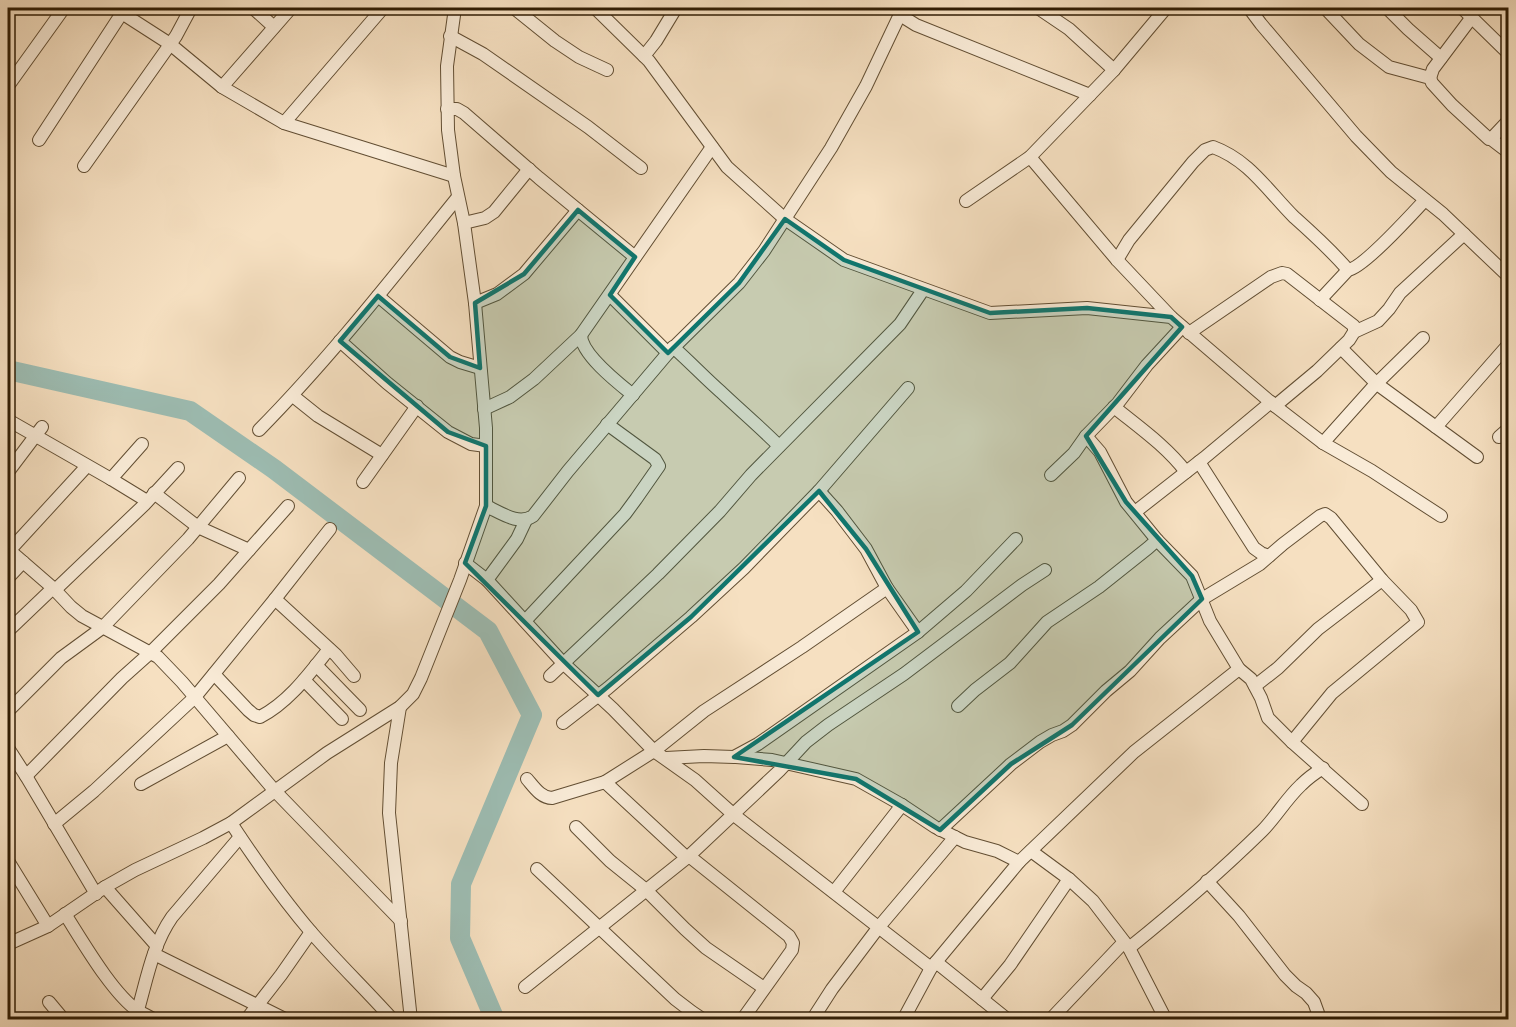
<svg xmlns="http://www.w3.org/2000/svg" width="1516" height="1027" font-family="'EB Garamond',serif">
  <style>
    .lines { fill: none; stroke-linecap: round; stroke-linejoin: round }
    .river { stroke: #9dbdb3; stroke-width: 20 }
    .minor-casing { stroke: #624e33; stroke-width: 14 }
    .minor { stroke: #f9ebd7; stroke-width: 12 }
    .marked { fill: #0f766e; fill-opacity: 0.2; stroke: #0f766e; stroke-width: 4.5; stroke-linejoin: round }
  </style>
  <rect width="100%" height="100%" fill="#f6e0c1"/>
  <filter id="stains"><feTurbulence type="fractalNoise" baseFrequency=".00333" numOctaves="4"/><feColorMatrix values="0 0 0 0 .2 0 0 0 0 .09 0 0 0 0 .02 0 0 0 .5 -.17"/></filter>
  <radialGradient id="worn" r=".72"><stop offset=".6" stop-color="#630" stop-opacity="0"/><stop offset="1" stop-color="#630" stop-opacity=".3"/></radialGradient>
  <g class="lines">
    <polyline class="river" points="8,370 190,411 274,469 488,631 532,715 461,884 460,938 495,1020"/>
    <g class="minor-casing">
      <g id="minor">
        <polyline points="114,8 170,44 222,87 284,123 454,176"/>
        <polyline points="253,8 274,27"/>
        <polyline points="514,8 555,41 579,57 607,70"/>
        <polyline points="595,8 649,61 727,167 785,219 844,260 990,313 1087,308 1171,317 1275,406 1323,443 1372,471 1441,516"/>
        <polyline points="1038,8 1069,29 1114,70"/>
        <polyline points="1249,8 1261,24 1356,136 1391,172 1443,214 1508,276"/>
        <polyline points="1325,8 1359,44 1389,67 1430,78 1432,83 1452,105 1489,139 1491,139 1508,152"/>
        <polyline points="1387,8 1408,29 1441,58"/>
        <polyline points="1462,8 1508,53"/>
        <polyline points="900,15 916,25 1090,95"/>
        <polyline points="450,36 483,54 588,127 641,168"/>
        <polyline points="644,56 656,41 676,8"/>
        <polyline points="1430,78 1433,69 1472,17"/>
        <polyline points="8,86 64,8"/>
        <polyline points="222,87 291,8"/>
        <polyline points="447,109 457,109 464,113 539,178 635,257"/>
        <polyline points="284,123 383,8"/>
        <polyline points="1491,139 1508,121"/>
        <polyline points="39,140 122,13"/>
        <polyline points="1030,157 1117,260 1171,317"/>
        <polyline points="84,166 176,36 191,8"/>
        <polyline points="966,201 1030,157 1114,70 1166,8"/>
        <polyline points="464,223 485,218 494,212 529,169"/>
        <path d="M1117,260L1129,240L1193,162L1205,150L1213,147C1249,160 1268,191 1294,217C1313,234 1331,250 1348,270"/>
        <polyline points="610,295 668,353"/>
        <polyline points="378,296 450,357 460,362 480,368"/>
        <path d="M1320,300L1348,270C1363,268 1412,214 1425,200"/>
        <polyline points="475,303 497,294 524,274 578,210"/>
        <polyline points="1189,333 1271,277 1282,273 1287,274 1354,326 1354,332"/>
        <path d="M581,335C581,354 618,383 633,395"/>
        <polyline points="340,341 387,383 448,432 471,444 486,446"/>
        <path d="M673,347C690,362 705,378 721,392C740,410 760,427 779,446"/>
        <polyline points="1341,348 1377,384 1477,457"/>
        <polyline points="293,396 318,416 382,455"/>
        <polyline points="1275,406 1317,371 1349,340 1354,332 1378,321 1389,309 1400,293 1464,234"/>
        <path d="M1114,407C1140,428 1166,446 1186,472"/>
        <polyline points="484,409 510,397 534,379 581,335 712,147"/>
        <polyline points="8,420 111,479 147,501"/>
        <polyline points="1436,427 1508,345"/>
        <path d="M259,430C331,357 394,276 458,197"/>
        <polyline points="1086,436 1100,452 1126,502 1157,540 1192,576 1210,621 1239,669 1251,679 1261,698 1268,718 1292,742 1362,804"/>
        <polyline points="1499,437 1508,429"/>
        <polyline points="1323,443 1374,386 1423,338"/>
        <polyline points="1199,462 1254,548 1261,553 1269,556"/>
        <polyline points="8,472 42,427"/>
        <polyline points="1051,475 1074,453 1086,436 1118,403 1147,365 1182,327"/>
        <polyline points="111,479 142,444"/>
        <polyline points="363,482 417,406"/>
        <polyline points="819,491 837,511 866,549 887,588 918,632"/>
        <polyline points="154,493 198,527 249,550"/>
        <path d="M486,506C500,512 518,526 533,516L568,471L668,353L739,283L764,251L831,148L866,86L903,8"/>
        <polyline points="1135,512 1204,458 1271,402"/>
        <polyline points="8,549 53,588 71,607 82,616 158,657 182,682 274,790 401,921"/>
        <polyline points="9,551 87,466"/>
        <polyline points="465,563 487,580 563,663 613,709 654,751 695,780 734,815 931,968"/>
        <polyline points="8,578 23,562"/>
        <polyline points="487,580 517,539 526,520"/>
        <polyline points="55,590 144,505 178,468"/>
        <polyline points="275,599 336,655 354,676"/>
        <polyline points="525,621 625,514 636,499 659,466 655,459 607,424"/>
        <polyline points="8,631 53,588"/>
        <polyline points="316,665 360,710"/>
        <path d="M214,674L248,710L254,715L260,717C289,702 309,674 329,649"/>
        <polyline points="550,676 658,574 720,511 751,475 900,324 923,290"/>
        <polyline points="304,680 342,719"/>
        <polyline points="1255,686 1278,668 1318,629 1382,580"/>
        <polyline points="958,706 975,690 1010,663 1047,622 1099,587 1148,548 1157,540"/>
        <polyline points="400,707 391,763 389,813 411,1020"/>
        <polyline points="8,711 61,658 102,628 188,539 239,478"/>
        <polyline points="563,723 608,688 691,617 744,568 819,491 908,388"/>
        <polyline points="8,748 26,776 96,894"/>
        <polyline points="736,757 772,760 856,779 902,805 935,827 965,842 997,851 1019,862"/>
        <polyline points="666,758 704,756 734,757 758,744 918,632 966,591 1016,539"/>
        <polyline points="26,776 122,678 150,653 219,584 288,506"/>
        <path d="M527,779C534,787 541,798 552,798L605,782L654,751L704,711L802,647L887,588"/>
        <polyline points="605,782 687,858"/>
        <polyline points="141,784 228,736"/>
        <path d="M231,823C256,861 281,897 311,932C337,962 366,990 393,1020"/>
        <polyline points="54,824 94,791 195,697 275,599 330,529"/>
        <polyline points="576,827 610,861 646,890 685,929 706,948 764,988"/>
        <polyline points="940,830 1011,764 1040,742 1052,735 1063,731 1072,725 1106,691 1130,671 1160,638 1202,599 1260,564 1283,544 1320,516 1325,514 1331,518 1382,580 1411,610 1418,622 1332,693 1292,742"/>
        <polyline points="1031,851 1069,879 1093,901 1129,948 1166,1020"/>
        <polyline points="689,856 789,936 793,943 792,950 742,1020"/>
        <polyline points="8,861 48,926"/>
        <polyline points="537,869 675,999 692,1012 704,1020"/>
        <polyline points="1207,881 1239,916 1285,975 1296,986 1306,993 1314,1002 1318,1013 1317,1020"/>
        <polyline points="105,887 157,946"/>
        <polyline points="834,892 902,805"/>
        <path d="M65,914C83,942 112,993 138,1011C144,1014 150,1017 155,1020"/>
        <polyline points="8,944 48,926 105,887 135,870 203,838 231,823 327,753 400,707 413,694 421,678 460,580 486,506 486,428 475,303 464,223 454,176 448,130 447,66 455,8"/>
        <path d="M1129,948C1175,911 1220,872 1262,831C1276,817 1286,799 1301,785C1307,779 1315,773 1323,768"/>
        <polyline points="154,954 287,1020"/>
        <polyline points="936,962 1008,1020"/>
        <polyline points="525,987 689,856 779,771 806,742 828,725 904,674 1022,585 1045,570"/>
        <polyline points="982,999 1010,965 1069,879"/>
        <polyline points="49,1002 64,1020"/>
        <path d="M135,1020C146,985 151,947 172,917L240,837"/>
        <polyline points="246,1020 281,975 311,932"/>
        <polyline points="812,1020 832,989 878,928 955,837"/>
        <polyline points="903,1020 931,968 1019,862 1134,752 1239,669"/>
        <polyline points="1050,1020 1124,942"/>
      </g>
    </g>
    <use href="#minor" class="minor"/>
  </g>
  <path class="marked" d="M578,210L635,257L610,295L668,353L739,283L785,219L844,260L990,313L1087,308L1171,317L1182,327L1086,436L1126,502L1192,576L1202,599L1072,725L1011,764L940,830L856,779L734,757L918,632L866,549L819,491L691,617L598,695L465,563L486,506V446L448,432L340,341L378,296L450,357L480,368L475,303L524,274Z"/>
  <rect width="1516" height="1027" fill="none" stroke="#f6e0c1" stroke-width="30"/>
  <rect x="9" y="9" width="1498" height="1009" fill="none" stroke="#301d04" stroke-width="3"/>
  <rect x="15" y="15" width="1486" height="997" fill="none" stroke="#301d04" stroke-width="1.5"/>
  <rect width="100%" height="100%" filter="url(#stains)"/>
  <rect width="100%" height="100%" fill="url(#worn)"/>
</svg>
